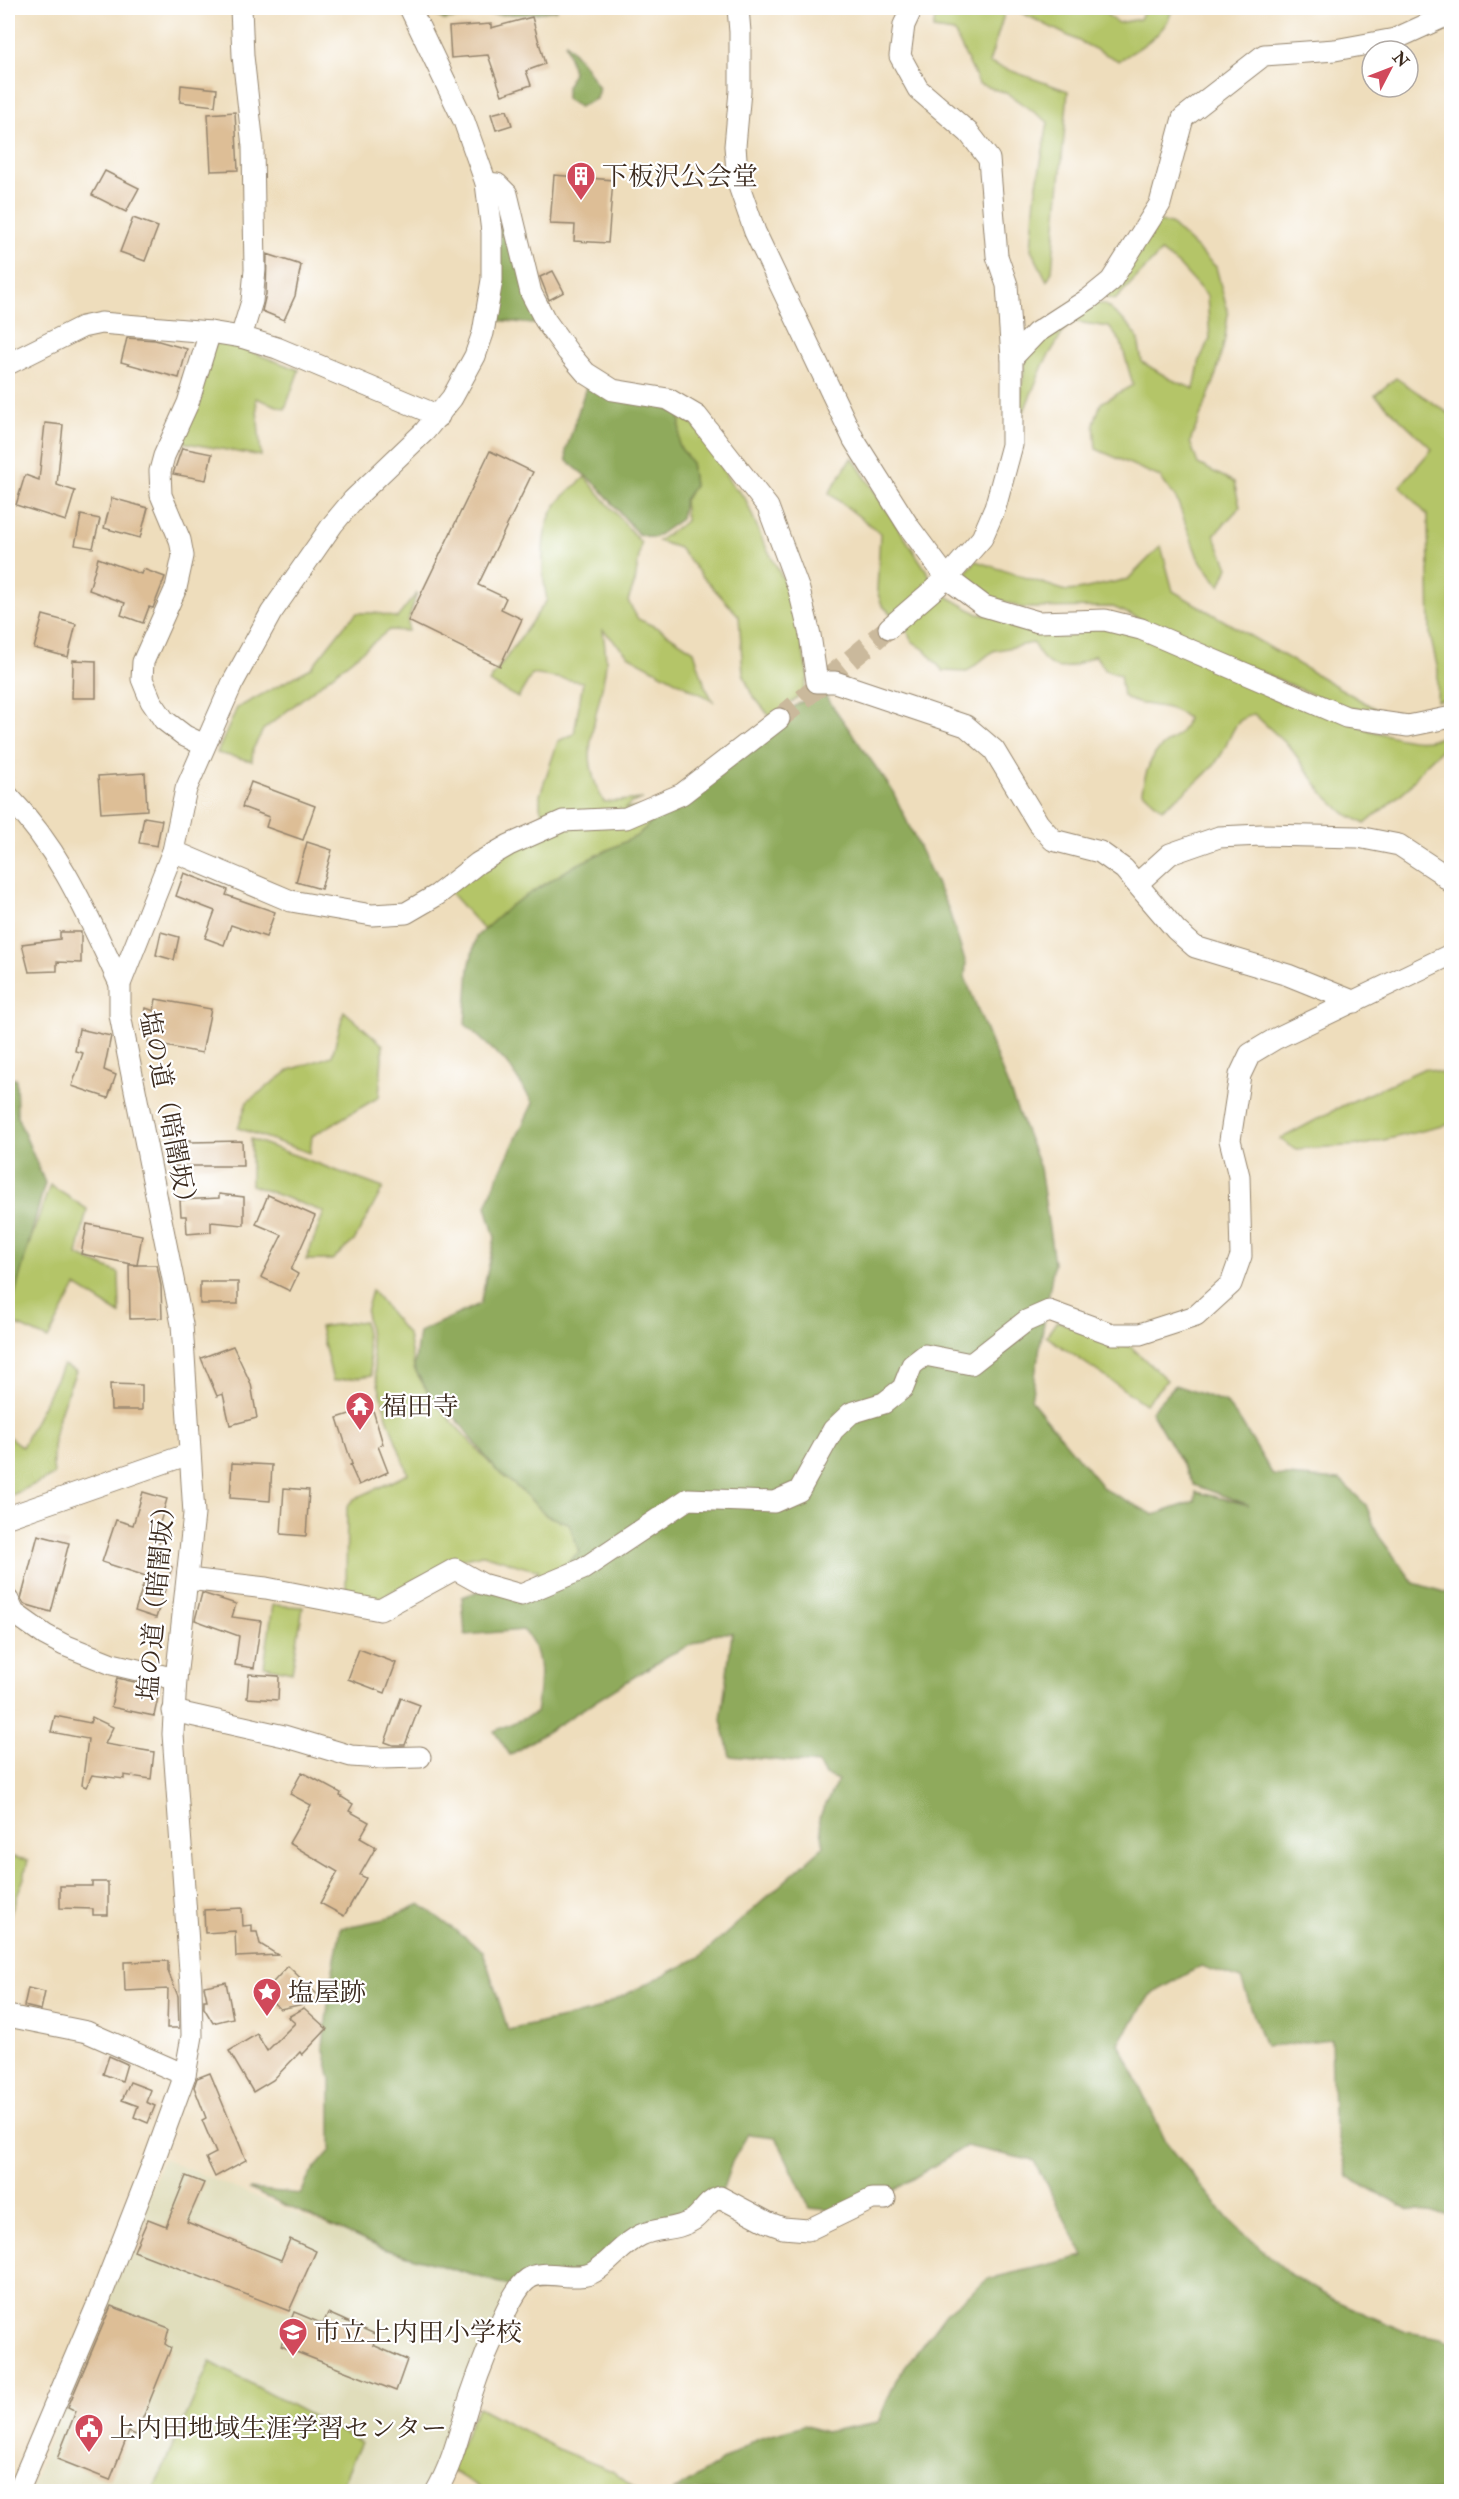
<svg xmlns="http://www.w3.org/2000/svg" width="1459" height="2499" font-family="'IM FELL Double Pica','Noto Serif JP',serif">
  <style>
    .built { fill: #e0ddbb }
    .green { fill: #b4c568; stroke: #787843; stroke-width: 1.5 }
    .forest { fill: #8faa5c; stroke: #656a3d; stroke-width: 1.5 }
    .building { fill: #ddbe96 }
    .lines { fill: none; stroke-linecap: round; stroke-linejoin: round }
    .minor-tunnel { stroke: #cab99c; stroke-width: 21; stroke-dasharray: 21 10; stroke-linecap: butt }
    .minor-casing { stroke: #94846d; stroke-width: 23 }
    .minor { stroke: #fff; stroke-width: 21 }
    .labels { text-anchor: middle; stroke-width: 4.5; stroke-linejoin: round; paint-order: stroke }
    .poi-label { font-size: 26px; fill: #3b2a1e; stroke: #fff; text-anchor: start }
    .street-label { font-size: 26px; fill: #3b2a1e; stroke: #fff }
  </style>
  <rect width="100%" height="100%" fill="#fff"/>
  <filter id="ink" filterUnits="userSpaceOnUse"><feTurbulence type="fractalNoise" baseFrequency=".0167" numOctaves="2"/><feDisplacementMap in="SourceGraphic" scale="12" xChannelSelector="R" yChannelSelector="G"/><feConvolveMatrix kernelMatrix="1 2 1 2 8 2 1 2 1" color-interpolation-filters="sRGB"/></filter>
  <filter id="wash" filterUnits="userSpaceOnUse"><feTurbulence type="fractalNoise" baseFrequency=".008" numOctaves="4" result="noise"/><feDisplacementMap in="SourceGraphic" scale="24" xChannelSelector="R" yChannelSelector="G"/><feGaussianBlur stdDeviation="1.35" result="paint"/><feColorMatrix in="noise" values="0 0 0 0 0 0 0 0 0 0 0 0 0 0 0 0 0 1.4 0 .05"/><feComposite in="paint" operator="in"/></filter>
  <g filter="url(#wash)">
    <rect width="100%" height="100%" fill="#eeddbc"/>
    <polygon class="built" points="163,2159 381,2248 520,2289 429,2491 29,2492"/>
    <g class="green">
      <polygon points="937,8 1006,8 989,63 1068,91 1052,271 1047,281 1031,249 1035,196 1048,122 1008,94 979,84 954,32 933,29"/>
      <path d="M1012,8H1098L1118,23L1140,19L1145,8H1172C1169,33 1138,48 1119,61Z"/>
      <polygon points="1160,222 1171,224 1216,267 1228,313 1225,339 1214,382 1190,442 1198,464 1234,482 1240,507 1214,535 1228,567 1220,586 1198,558 1177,500 1160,477 1096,449 1094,423 1101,403 1133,385 1121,342 1109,327 1070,321 1044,363 1024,411 1018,416 1026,355 1083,303 1104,304 1129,325 1138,339 1142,362 1170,379 1194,389 1200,359 1210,339 1207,296 1179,265 1161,252 1115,300 1102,296"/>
      <polygon points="222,341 299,370 285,409 256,398 261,456 181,442 211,347"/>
      <polygon points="1396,378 1451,415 1451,699 1437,701 1438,670 1430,635 1428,516 1400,486 1432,449 1375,395"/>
      <polygon points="680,413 714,445 718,462 732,485 745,498 763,541 793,598 808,677 803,692 796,699 771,718 751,693 743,673 739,616 702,576 679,548 658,541 686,521 684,500 694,486 691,462 679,446"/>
      <path d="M852,457L941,593L978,614L1104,627L1144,635L1371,731C1405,738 1416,747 1451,734V740L1425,765L1409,787L1365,824L1344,813L1323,793L1290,747L1254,714C1233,717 1231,739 1221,755C1207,777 1183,793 1162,809L1142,791C1144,778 1148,765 1155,754C1166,739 1183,739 1187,718C1164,699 1143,711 1123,696L1120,675L1105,670L1095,655C1066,672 1050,676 1033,643L993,651L967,672L943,671L925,650L912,641L906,629L882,605L877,591L880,533L829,493Z"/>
      <path d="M585,477L641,543L635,582L628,601L638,619L660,629L694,651L705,686L713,701L629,656L603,630C604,641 606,652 606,663C601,715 574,751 604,802L643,799L631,803L625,809L669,805L637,836L485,931L446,888L546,820L540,807V795L558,741L574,734L583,682L532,674L518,698L489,682L547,600C541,572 539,528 557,504C564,494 576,486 585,477Z"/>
      <polygon points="1161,546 1173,591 1379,711 1341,707 1113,607 1022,608 955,584 976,561 1066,591 1078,590 1128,579"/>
      <polygon points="417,593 408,621 408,631 389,630 263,730 253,749 252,761 217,753 237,708 311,668 345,625 357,613 377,613 397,618"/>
      <polygon points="344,1011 383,1045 379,1097 312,1136 310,1153 238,1128 247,1102 290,1070 332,1056"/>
      <polygon points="1425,1068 1451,1076 1451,1124 1363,1145 1295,1149 1280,1139 1342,1106"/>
      <polygon points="251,1139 383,1188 354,1241 332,1260 306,1260 324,1212 251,1185"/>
      <polygon points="50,1185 87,1209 77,1255 119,1273 120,1314 76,1286 48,1339 8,1321 8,1304"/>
      <path d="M372,1290L408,1335L414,1368L432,1399L495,1469L524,1493L547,1516L569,1523L579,1552L554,1578L521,1595L539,1570C520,1569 497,1555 481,1555C460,1555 396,1590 374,1601L346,1593L347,1506L354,1499L408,1474L387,1417L376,1376L366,1312Z"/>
      <polygon points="364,1321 372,1375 333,1381 320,1327"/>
      <polygon points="1057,1321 1131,1347 1167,1380 1145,1404 1046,1336"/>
      <path d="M63,1365L76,1371C62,1405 48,1438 54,1475L8,1497V1436L22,1447Z"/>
      <polygon points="273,1605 303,1607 292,1672 264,1666"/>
      <polygon points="8,1856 28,1860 24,1878 8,1920"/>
      <polygon points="210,2362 361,2442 339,2491 153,2491"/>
      <polygon points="478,2407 560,2450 612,2471 638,2491 485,2491 449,2469"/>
    </g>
    <g class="forest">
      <polygon points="427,8 557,8 557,10 527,14 484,15 444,20 428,11"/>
      <polygon points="565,42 583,63 599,88 596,99 579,107 566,99 566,88 573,72"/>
      <polygon points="502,204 538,318 533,324 496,320 498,241"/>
      <polygon points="588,381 680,413 679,446 691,462 694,486 684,500 681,519 654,538 638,534 597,485 567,461 566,450"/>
      <path d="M822,691L892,790L948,908L966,964L965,977L1040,1168L1054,1263L1031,1400L1104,1489L1154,1515L1195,1501L1196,1492L1249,1505L1194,1485L1151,1411L1175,1385L1225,1402L1241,1422L1273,1475L1340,1480L1366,1505L1378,1535L1414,1583L1451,1594V2215L1410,2210L1348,2177L1333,2115L1331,2039L1265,2047L1241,1979L1201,1966L1150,1995L1119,2043L1166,2142L1229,2220L1291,2275L1334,2300L1406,2332L1442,2338L1451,2343V2491H674L758,2438L804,2425L825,2432L878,2422L896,2380L946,2313L988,2279L1084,2256L1034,2161L966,2146L886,2195L839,2211L810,2208L776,2137L748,2134L732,2162L720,2197L645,2238L596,2272L520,2289L381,2248L249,2189L301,2194L310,2174L331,2150V2079L323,2046L331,1980L341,1928L385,1919L420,1904L483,1951L508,2030L591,2012L700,1957L824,1846L819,1818L838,1780L825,1775L818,1764L730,1756L721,1720L732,1633H717L669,1655L510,1755L494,1731L536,1713C540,1685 546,1652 523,1630L465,1635L462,1597L491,1587L547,1584L579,1552L569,1523L547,1516L524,1493L495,1469L456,1418L432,1399L414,1368L419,1332L480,1304L495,1238L486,1206L499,1174L533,1103L508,1064L465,1024L469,968L476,937L511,905L574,866L637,836L719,757L798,704Z"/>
      <polygon points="16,1078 17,1116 45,1183 8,1320 8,1080"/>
    </g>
    <g id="blocks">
      <g class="building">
        <polygon points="532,17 545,64 526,71 531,85 502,95 488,55 451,58 449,27 491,24 491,28"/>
        <polygon points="181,85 217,89 215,106 180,102"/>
        <polygon points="507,110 512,125 496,130 491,114"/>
        <polygon points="235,112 238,170 211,171 208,114"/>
        <polygon points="105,171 139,188 126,212 92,195"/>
        <polygon points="554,175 613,180 608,243 574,241 575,225 550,224"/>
        <polygon points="133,218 158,227 145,261 120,252"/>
        <polygon points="267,254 301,265 295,296 284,320 262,311 266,294"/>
        <polygon points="553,271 564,292 549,300 540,277"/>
        <polygon points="127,338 155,340 187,349 179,378 121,362"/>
        <polygon points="45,423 63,425 57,485 75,491 66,521 16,505 25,475 39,480"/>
        <polygon points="182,448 212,454 206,480 173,474"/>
        <polygon points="490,451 533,472 478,585 506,598 501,609 522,619 500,666 408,621"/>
        <polygon points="112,498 148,508 140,538 104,528"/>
        <polygon points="81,515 100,519 93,548 75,545"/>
        <polygon points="98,558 141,574 143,569 165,577 153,608 149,607 143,623 121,615 125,603 89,590"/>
        <polygon points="43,615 76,624 68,657 34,648"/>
        <polygon points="73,660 96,661 96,698 72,698"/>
        <polygon points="145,773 147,810 101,813 98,776"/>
        <polygon points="251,782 315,806 303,840 266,827 269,817 242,807"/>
        <polygon points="144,817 162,820 157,846 139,843"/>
        <polygon points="307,842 332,850 321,889 296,882"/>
        <polygon points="184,873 228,890 226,895 275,912 266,937 231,925 224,945 205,938 215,911 176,896"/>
        <polygon points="60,932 81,932 81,963 57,962 57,971 29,972 22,944 60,939"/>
        <polygon points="161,932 179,937 174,960 156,955"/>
        <polygon points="156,999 211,1009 202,1053 148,1043 150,1031 141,1030 146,1008 154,1011"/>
        <polygon points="79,1029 111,1036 104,1070 116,1075 108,1098 72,1086 83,1053 75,1051"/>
        <polygon points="190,1140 190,1142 242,1141 243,1166 169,1166 168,1141"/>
        <polygon points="219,1194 244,1197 244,1225 211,1222 211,1232 187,1234 186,1216 181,1216 180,1200 219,1198"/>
        <polygon points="268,1195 315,1216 291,1270 298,1274 290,1291 261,1277 282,1235 256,1224"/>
        <polygon points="87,1224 142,1235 137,1265 81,1254"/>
        <polygon points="129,1265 157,1265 161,1286 162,1318 130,1319"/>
        <rect x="200" y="1282" width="38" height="22"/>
        <polygon points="233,1346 251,1384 257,1418 230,1425 223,1394 217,1396 201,1358"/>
        <polygon points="110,1384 142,1385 142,1410 111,1410"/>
        <polygon points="372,1407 383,1444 378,1446 388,1472 359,1485 350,1465 352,1464 337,1418"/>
        <polygon points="232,1463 272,1465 270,1501 230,1498"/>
        <polygon points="284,1488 309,1490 306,1536 281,1534"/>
        <polygon points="143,1492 167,1499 157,1533 162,1535 153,1561 172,1567 156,1618 135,1611 146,1576 102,1562 116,1520 133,1525"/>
        <polygon points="38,1535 69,1543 51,1612 24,1604 21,1599"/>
        <polygon points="202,1593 236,1604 232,1617 261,1621 254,1668 235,1665 239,1636 195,1620"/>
        <polygon points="359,1649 396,1663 385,1693 348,1679"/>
        <polygon points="249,1674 279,1676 278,1700 247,1698"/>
        <polygon points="117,1678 160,1688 154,1716 111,1707"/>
        <polygon points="401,1698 420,1705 405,1745 393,1745 385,1742"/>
        <polygon points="55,1716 90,1723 92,1717 113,1727 105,1744 154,1752 151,1779 124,1775 124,1779 92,1775 86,1787 82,1785 88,1739 51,1732"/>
        <polygon points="302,1772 341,1793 340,1796 353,1804 349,1811 369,1822 360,1838 376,1847 360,1875 366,1878 344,1916 320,1903 338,1872 289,1843 311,1805 290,1794"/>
        <polygon points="92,1882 108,1882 108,1915 93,1915 93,1909 60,1908 60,1886 92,1886"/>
        <polygon points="242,1908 243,1926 252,1925 252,1932 257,1932 260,1944 278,1955 236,1957 235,1931 205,1933 204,1910"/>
        <polygon points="168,1961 168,1971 178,1996 179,2028 167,2028 168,1989 125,1991 124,1962"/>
        <polygon points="288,1966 323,2000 280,2009 263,1993"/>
        <polygon points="226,1982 233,2018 213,2023 204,2008 204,2000 207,2000 204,1986"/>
        <polygon points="28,1988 45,1992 41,2010 24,2006"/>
        <polygon points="304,2008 327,2029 302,2055 300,2052 273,2080 253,2092 229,2051 257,2034 267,2051 295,2023 288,2017"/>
        <polygon points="109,2056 127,2064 122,2081 103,2074"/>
        <polygon points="210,2073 246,2160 215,2177 206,2158 216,2153 202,2120 206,2118 194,2087 197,2078"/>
        <polygon points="130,2082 151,2090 146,2102 155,2106 148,2123 134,2117 138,2106 122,2100"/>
        <polygon points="186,2176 204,2183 187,2222 281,2260 290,2239 316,2251 289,2311 134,2251 148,2219 166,2226"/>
        <polygon points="111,2306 169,2328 165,2344 171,2348 136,2435 129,2432 110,2480 57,2459 76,2411 68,2407"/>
        <polygon points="294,2312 323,2324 328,2313 377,2335 373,2345 407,2360 396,2391 281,2346"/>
      </g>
    </g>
  </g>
  <g filter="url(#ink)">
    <use href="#blocks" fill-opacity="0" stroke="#94846d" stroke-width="1.5"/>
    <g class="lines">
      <polyline class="minor-tunnel" points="779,719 889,628"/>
      <g class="minor-casing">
        <g id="minor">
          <polyline points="738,8 740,32 740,91 735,146 738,183 755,232 854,440 909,527 947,578 984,606 1038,622 1105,620 1141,629 1346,717 1408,726 1452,717"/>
          <polyline points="486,183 497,184 507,194 531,293 545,320 568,352 586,373 613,390 668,399 697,416 768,507 799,590 810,635 817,682 835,682 966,726 994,750 1038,823 1053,840 1100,852 1124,869 1176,930 1195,947 1288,975 1355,1002"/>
          <polyline points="241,337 252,301 255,270 253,146 243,56 241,8"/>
          <polyline points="1012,358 1036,333 1090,298 1111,281 1160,204 1183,118 1264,55 1335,50 1395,39 1452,13"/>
          <polyline points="8,364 82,327 101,323 210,332 241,337 277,348 439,416"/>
          <polyline points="889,628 947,578 982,538 995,508 1012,445 1012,358 1007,285 997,256 989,159 969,133 918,89 900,56 904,25 912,8"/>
          <polyline points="204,745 185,736 164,720 151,701 142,679 143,662 176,588 183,556 180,540 161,495 160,471 164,456 188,403 210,332"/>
          <path d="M8,796C62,852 87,914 120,984"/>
          <polyline points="173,851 291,901 372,915 406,913 437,895 478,863 509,845 563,821 626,818 682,794 779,719"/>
          <polyline points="1138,883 1170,854 1219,837 1261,835 1358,837 1399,845 1440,872 1452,883"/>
          <polyline points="8,1517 189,1454"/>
          <polyline points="188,1579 266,1588 380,1610 455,1569 482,1584 521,1595 583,1569 688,1499 774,1502 799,1491 833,1430 851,1413 884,1403 903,1388 912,1365 925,1355 971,1364 1026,1321 1049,1311 1112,1334 1140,1334 1196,1316 1231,1284 1241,1256 1239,1176 1230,1140 1240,1075 1250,1054 1275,1039 1452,954"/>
          <polyline points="8,1600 14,1613 45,1635 64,1645 112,1664 176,1679"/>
          <polyline points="173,1711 284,1736 351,1756 381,1758 420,1757"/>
          <polyline points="8,2016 87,2032 185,2075"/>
          <polyline points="18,2492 99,2301 153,2163 185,2075 192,2036 191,1985 173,1734 176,1679 194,1514 182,1324 120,1015 120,984 173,851 186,789 232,684 271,613 333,524 353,500 425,431 452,398 475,356 483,333 492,280 492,232 486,183 464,121 410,8"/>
          <path d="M436,2492C453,2463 460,2430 470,2398C480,2368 491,2340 505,2313C510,2303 518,2286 528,2279C544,2267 576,2283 594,2272C611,2262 622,2244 641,2235C657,2227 677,2231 693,2220C704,2212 707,2201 720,2197L767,2222L783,2228L808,2230L872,2199H885"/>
        </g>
      </g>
      <use href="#minor" class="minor"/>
    </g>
  </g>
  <defs>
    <g id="building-pin" transform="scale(1.5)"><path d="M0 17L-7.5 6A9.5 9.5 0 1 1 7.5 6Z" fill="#d1495b" stroke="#fff"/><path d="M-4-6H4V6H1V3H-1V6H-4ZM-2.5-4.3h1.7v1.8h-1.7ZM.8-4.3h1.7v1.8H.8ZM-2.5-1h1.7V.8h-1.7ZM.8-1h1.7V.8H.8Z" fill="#fff"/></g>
    <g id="temple-pin" transform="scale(1.5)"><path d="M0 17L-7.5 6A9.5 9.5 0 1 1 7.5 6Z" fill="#d1495b" stroke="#fff"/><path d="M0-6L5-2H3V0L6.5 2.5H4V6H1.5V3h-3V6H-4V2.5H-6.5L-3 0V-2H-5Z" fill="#fff"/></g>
    <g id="sight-pin" transform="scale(1.5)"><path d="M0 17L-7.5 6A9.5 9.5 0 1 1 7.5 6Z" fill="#d1495b" stroke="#fff"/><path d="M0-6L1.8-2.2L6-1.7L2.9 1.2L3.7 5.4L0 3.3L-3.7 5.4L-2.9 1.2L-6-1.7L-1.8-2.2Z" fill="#fff"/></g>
    <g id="school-pin" transform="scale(1.5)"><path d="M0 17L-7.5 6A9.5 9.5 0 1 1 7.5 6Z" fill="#d1495b" stroke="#fff"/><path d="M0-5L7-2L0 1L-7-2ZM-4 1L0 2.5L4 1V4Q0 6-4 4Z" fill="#fff"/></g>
    <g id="civic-pin" transform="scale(1.5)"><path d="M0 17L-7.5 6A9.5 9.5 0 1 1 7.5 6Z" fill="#d1495b" stroke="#fff"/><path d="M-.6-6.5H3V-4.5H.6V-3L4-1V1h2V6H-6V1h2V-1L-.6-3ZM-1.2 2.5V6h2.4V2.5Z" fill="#fff"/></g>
  </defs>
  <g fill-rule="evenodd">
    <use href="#building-pin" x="581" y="176"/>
    <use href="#temple-pin" x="360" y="1406"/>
    <use href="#sight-pin" x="267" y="1992"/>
    <use href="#school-pin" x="293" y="2332"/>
    <use href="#civic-pin" x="89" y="2428"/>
  </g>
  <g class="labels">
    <g class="poi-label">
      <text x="602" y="185">下板沢公会堂</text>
      <text x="381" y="1415">福田寺</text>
      <text x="288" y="2001">塩屋跡</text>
      <text x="314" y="2341">市立上内田小学校</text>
      <text x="110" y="2437">上内田地域生涯学習センター</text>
    </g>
    <g class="street-label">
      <text transform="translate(169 1113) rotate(79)" y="9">塩の道（暗闇坂）</text>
      <text transform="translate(156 1597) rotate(-85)" y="9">塩の道（暗闇坂）</text>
    </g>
  </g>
  <rect width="1459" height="2499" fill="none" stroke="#fff" stroke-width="30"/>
  <g transform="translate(1390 69) rotate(48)"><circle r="28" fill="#ffffff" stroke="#b1aaa5" stroke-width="1.5"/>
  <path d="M0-4.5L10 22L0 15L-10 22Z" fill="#d1495b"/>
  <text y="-9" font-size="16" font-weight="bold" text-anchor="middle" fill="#3b2a1e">N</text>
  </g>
</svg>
